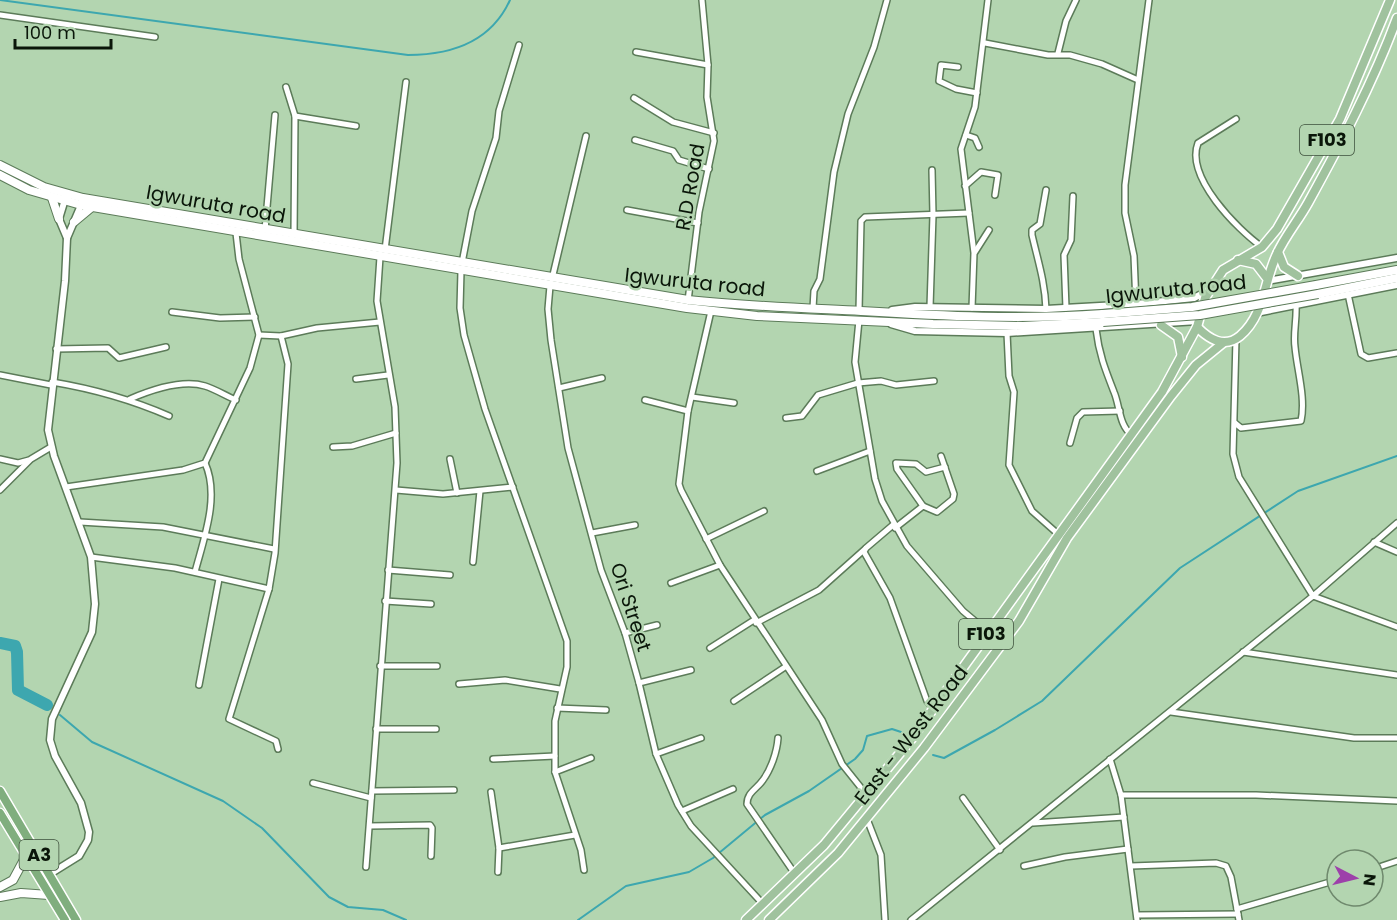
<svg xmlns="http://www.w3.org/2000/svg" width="1397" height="920" font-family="Poppins,sans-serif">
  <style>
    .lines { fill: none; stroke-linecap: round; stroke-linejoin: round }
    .stream { stroke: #3da7af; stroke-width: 2 }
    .river { stroke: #3da7af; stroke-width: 12 }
    .minor-casing { stroke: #5c7b59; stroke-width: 8 }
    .tertiary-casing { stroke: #5c7b59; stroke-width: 9 }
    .secondary-casing { stroke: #5c7b59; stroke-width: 10 }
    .primary-casing { stroke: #fff; stroke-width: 11 }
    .trunk-casing { stroke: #fff; stroke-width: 11 }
    .minor { stroke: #fff; stroke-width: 5 }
    .tertiary { stroke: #fff; stroke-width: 6 }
    .secondary { stroke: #fff; stroke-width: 8 }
    .primary { stroke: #a0c29e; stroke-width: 8 }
    .trunk { stroke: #80ae7e; stroke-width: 8 }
    .secondary-bridge-casing { stroke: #5c7b59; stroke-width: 10; stroke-linecap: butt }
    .secondary-bridge { stroke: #fff; stroke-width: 8 }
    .labels { text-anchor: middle; stroke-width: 5; stroke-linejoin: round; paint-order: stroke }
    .shield { fill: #b3d5b0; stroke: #3d4f3b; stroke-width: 1.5 }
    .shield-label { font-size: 18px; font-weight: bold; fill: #0a1609 }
    .street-label { font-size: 20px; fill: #0a1609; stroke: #b3d5b0 }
  </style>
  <rect width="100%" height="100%" fill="#b3d5b0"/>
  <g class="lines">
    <g class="stream">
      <path d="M0,0L408,55C451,55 491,42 510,0"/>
      <polyline points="60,715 92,742 223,801 262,828 329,897 348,907 383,910 406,920"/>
      <polyline points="933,755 944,758 995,730 1042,701 1180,568 1298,491 1397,456"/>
      <polyline points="578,920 626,886 689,872 713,858 765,815 809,791 855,759 863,750 867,736 892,729 904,733"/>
    </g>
    <polyline class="river" points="0,643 15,646 17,652 18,690 47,705"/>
    <g class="minor-casing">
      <g id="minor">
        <polyline points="0,15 155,37"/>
        <polyline points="985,43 1048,55 1070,55 1102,64 1138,80"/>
        <polyline points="636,52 708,65"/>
        <polyline points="1058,53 1066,21 1076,0"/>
        <polyline points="958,67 941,65 939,81 956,89 977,93"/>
        <polyline points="286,87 295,116 294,235"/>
        <polyline points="634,98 673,122 714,133"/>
        <polyline points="295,116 356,126"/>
        <path d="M1236,119L1198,143C1185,177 1237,229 1262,247"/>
        <polyline points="966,135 975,138 979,147"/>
        <polyline points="635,140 673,151 679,160 709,169"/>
        <polyline points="965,186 981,172 998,175 995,195"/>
        <polyline points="627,210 698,223"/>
        <polyline points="265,230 275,115"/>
        <polyline points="385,250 406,82"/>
        <polyline points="975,252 989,230"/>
        <polyline points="462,263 472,211 496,138 499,111 519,45"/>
        <polyline points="461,271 460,308 464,335 485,409 567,641 567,667 555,721 555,772 581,850 584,870"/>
        <polyline points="552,279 586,136"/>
        <polyline points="550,286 548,309 551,340 568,448 601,570 625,633 639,683 656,754 678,805 691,826 763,904"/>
        <polyline points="1348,294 1361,354 1368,358 1397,353"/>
        <polyline points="688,301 699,212 714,141 707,97 708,65 702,0"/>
        <polyline points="1136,304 1134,256 1125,213 1125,185 1149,0"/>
        <polyline points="930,307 933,215 932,170"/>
        <polyline points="813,308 814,291 820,279 834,172 848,114 874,47 887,0"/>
        <polyline points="972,308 974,253 961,149 975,107 988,0"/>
        <polyline points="1066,308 1064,255 1071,240 1073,196"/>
        <path d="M1046,309C1045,282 1038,261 1032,235V230L1040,224L1046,190"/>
        <polyline points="711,311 688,411 679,484 681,490 720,565 822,720 842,764 866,794"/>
        <polyline points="859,311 861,221 865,217 969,213"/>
        <polyline points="172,312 220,318 255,317"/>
        <polyline points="859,320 855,362 875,479 882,501 907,546 963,611 988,632"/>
        <path d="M1096,329C1099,354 1105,369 1114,392C1120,406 1119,426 1132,435"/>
        <polyline points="1007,333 1009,376 1014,392 1009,465 1032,511 1058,534"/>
        <polyline points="259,335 281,336 317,328 380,322"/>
        <polyline points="1236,339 1233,454 1239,477 1313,596 1397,523"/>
        <polyline points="56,349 108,348 119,358 166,347"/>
        <polyline points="0,375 51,385"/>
        <polyline points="356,379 388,375"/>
        <path d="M52,382C94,389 130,399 169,416"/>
        <polyline points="559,388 602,378"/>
        <polyline points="692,397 734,403"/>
        <path d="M130,399C151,390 182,379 205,386C215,389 226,396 236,400"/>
        <polyline points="645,400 688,411"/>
        <polyline points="786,418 802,416 818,395 858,383 881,381 896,385 934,381"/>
        <path d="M1235,423L1241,428L1301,421C1306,398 1297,370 1295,347C1293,333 1297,320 1296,305"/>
        <polyline points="1070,443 1077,418 1083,412 1120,411"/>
        <polyline points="333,447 352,446 396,433"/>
        <polyline points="0,459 18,463 29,460"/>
        <polyline points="450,459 457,493"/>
        <polyline points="817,471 870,451"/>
        <polyline points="66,487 183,470 205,463 250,368 259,335 239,259 236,233"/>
        <polyline points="0,490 31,459 51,447"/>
        <polyline points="396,490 443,494 513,487"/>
        <polyline points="923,506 897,469 896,463 916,464 926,472 945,467"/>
        <polyline points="80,522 163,527 274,549"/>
        <polyline points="893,525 866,548 864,552 890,598 927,701 934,709"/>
        <polyline points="895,528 923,506 937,512 953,499 954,494 941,456"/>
        <polyline points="592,533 635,525"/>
        <polyline points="706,539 764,511"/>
        <polyline points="1374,542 1397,552"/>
        <polyline points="91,557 175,568 269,589"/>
        <polyline points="473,562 480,491"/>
        <polyline points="388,570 450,575"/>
        <path d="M195,572C204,538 220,496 205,463"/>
        <polyline points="671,583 720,565"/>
        <polyline points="385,601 431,604"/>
        <polyline points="756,623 819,590 865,549"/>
        <polyline points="625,633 657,625"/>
        <polyline points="710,648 754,620"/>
        <polyline points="1243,652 1397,675"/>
        <polyline points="380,666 437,666"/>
        <polyline points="639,683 691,670"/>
        <polyline points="459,684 505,680 560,689"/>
        <polyline points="199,685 219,579"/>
        <polyline points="734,701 785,667"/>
        <polyline points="557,708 606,710"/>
        <polyline points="1171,712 1354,738 1397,738"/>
        <polyline points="376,729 436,729"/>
        <path d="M778,738C777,752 771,769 763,780C757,789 747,792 747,804L795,874"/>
        <polyline points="278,749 276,741 229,719 269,589 275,553 288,364 281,336"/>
        <polyline points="656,754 701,738"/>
        <polyline points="493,759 555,756"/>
        <polyline points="1110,759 1121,795 1137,920"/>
        <polyline points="555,772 591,758"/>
        <polyline points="313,783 371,798"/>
        <polyline points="372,791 454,790"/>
        <polyline points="491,792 499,848 498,872"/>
        <polyline points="1121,795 1256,795 1397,801"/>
        <polyline points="963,798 1000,850"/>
        <polyline points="682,811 733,789"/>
        <polyline points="867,819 881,855 885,920"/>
        <polyline points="1033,823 1124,817"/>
        <polyline points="370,826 430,825 432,828 431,856"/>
        <polyline points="499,848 575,835"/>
        <polyline points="1024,866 1065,857 1128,849"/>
        <polyline points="1131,866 1216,863 1226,866 1231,877 1239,920"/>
        <polyline points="366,867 397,463 395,407 377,301 380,257"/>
        <polyline points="1373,869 1397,861"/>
        <polyline points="1237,909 1337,880"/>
        <polyline points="1137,915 1238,914"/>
        <polyline points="911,920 1313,596 1397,627"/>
      </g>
    </g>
    <g class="tertiary-casing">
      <g id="tertiary">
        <polyline points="66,196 59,219 67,238"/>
        <polyline points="1267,281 1397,258"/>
        <polyline points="892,310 915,307 1046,309 1136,304 1194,298 1209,290"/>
        <polyline points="1256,313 1397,285"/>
        <polyline points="891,324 915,331 1007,333 1198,321"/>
        <polyline points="50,874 79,856 88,840 89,832 81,803 55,756 50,740 52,719 92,632 95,604 91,557 54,456 48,430 65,281 67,238 82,203"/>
      </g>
    </g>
    <g class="secondary-casing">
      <g id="secondary">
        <path d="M0,165L44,187L83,198L688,300C746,306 803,308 861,311C942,316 1022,320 1103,314"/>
        <polyline points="0,175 29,190 81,205 687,308 757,316 933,324 1023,326 1103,322"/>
        <polyline points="52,198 59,219"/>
        <polyline points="74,222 92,207"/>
        <polyline points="1316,285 1397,270"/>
        <polyline points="1318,294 1397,278"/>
        <polyline points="0,887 13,880 26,856"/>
        <polyline points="0,897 21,893 49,895"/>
      </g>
    </g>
    <g class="primary-casing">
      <g id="primary">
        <polyline points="1278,252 1284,267 1298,276"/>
        <polyline points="1238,260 1256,264 1266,277"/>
        <polyline points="1161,325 1178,337 1182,357"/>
        <path d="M1197,327C1209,339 1224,349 1240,336C1265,315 1264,280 1277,254C1285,236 1298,221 1308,203C1341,143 1373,83 1397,18"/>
        <polyline points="746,920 824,845 910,741 1162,392 1197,327 1205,298 1223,270 1262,247 1277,229 1340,119 1390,0"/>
        <polyline points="769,920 838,853 924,748 1019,621 1067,538 1171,396 1196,365 1223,343"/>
      </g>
    </g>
    <g class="trunk-casing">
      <g id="trunk">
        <polyline points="0,791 76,920"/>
        <polyline points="0,813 65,920"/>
      </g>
    </g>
    <use href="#minor" class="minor"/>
    <use href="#tertiary" class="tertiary"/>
    <use href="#secondary" class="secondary"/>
    <use href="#primary" class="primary"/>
    <use href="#trunk" class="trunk"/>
    <g class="secondary-bridge-casing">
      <g id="secondary-bridge">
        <polyline points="1103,314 1192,307 1316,285"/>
        <polyline points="1103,322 1200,315 1318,294"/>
      </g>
    </g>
    <use href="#secondary-bridge" class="secondary-bridge"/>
  </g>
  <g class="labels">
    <g class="shield">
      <rect x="1300" y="125" width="54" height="30" rx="4.5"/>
      <rect x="959" y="619" width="54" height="30" rx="4.5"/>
      <rect x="19.5" y="840" width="39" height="30" rx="4.5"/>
    </g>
    <g class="shield-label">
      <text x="1327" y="146">F103</text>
      <text x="986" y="640">F103</text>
      <text x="39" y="861">A3</text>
    </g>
    <g class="street-label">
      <text transform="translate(690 187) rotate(-80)" y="7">R.D Road</text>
      <text transform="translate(216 204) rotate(10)" y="7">Igwuruta road</text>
      <text transform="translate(695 282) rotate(6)" y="7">Igwuruta road</text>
      <text transform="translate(1176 289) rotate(-6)" y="7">Igwuruta road</text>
      <text transform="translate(631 607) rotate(72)" y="7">Ori Street</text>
      <text transform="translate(911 735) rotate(-52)" y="7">East - West Road</text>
    </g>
  </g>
  <g transform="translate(1355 878) rotate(97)"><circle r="28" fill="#b3d5b0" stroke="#6f896d" stroke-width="1.5"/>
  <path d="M0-4.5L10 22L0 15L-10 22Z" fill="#9d40aa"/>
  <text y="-9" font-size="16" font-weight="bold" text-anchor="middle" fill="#0a1609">N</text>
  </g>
  <path d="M15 39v9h96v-9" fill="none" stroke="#0a1609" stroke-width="3"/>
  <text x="24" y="39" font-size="18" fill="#0a1609" stroke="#b3d5b0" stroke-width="4.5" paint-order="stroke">100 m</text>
</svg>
